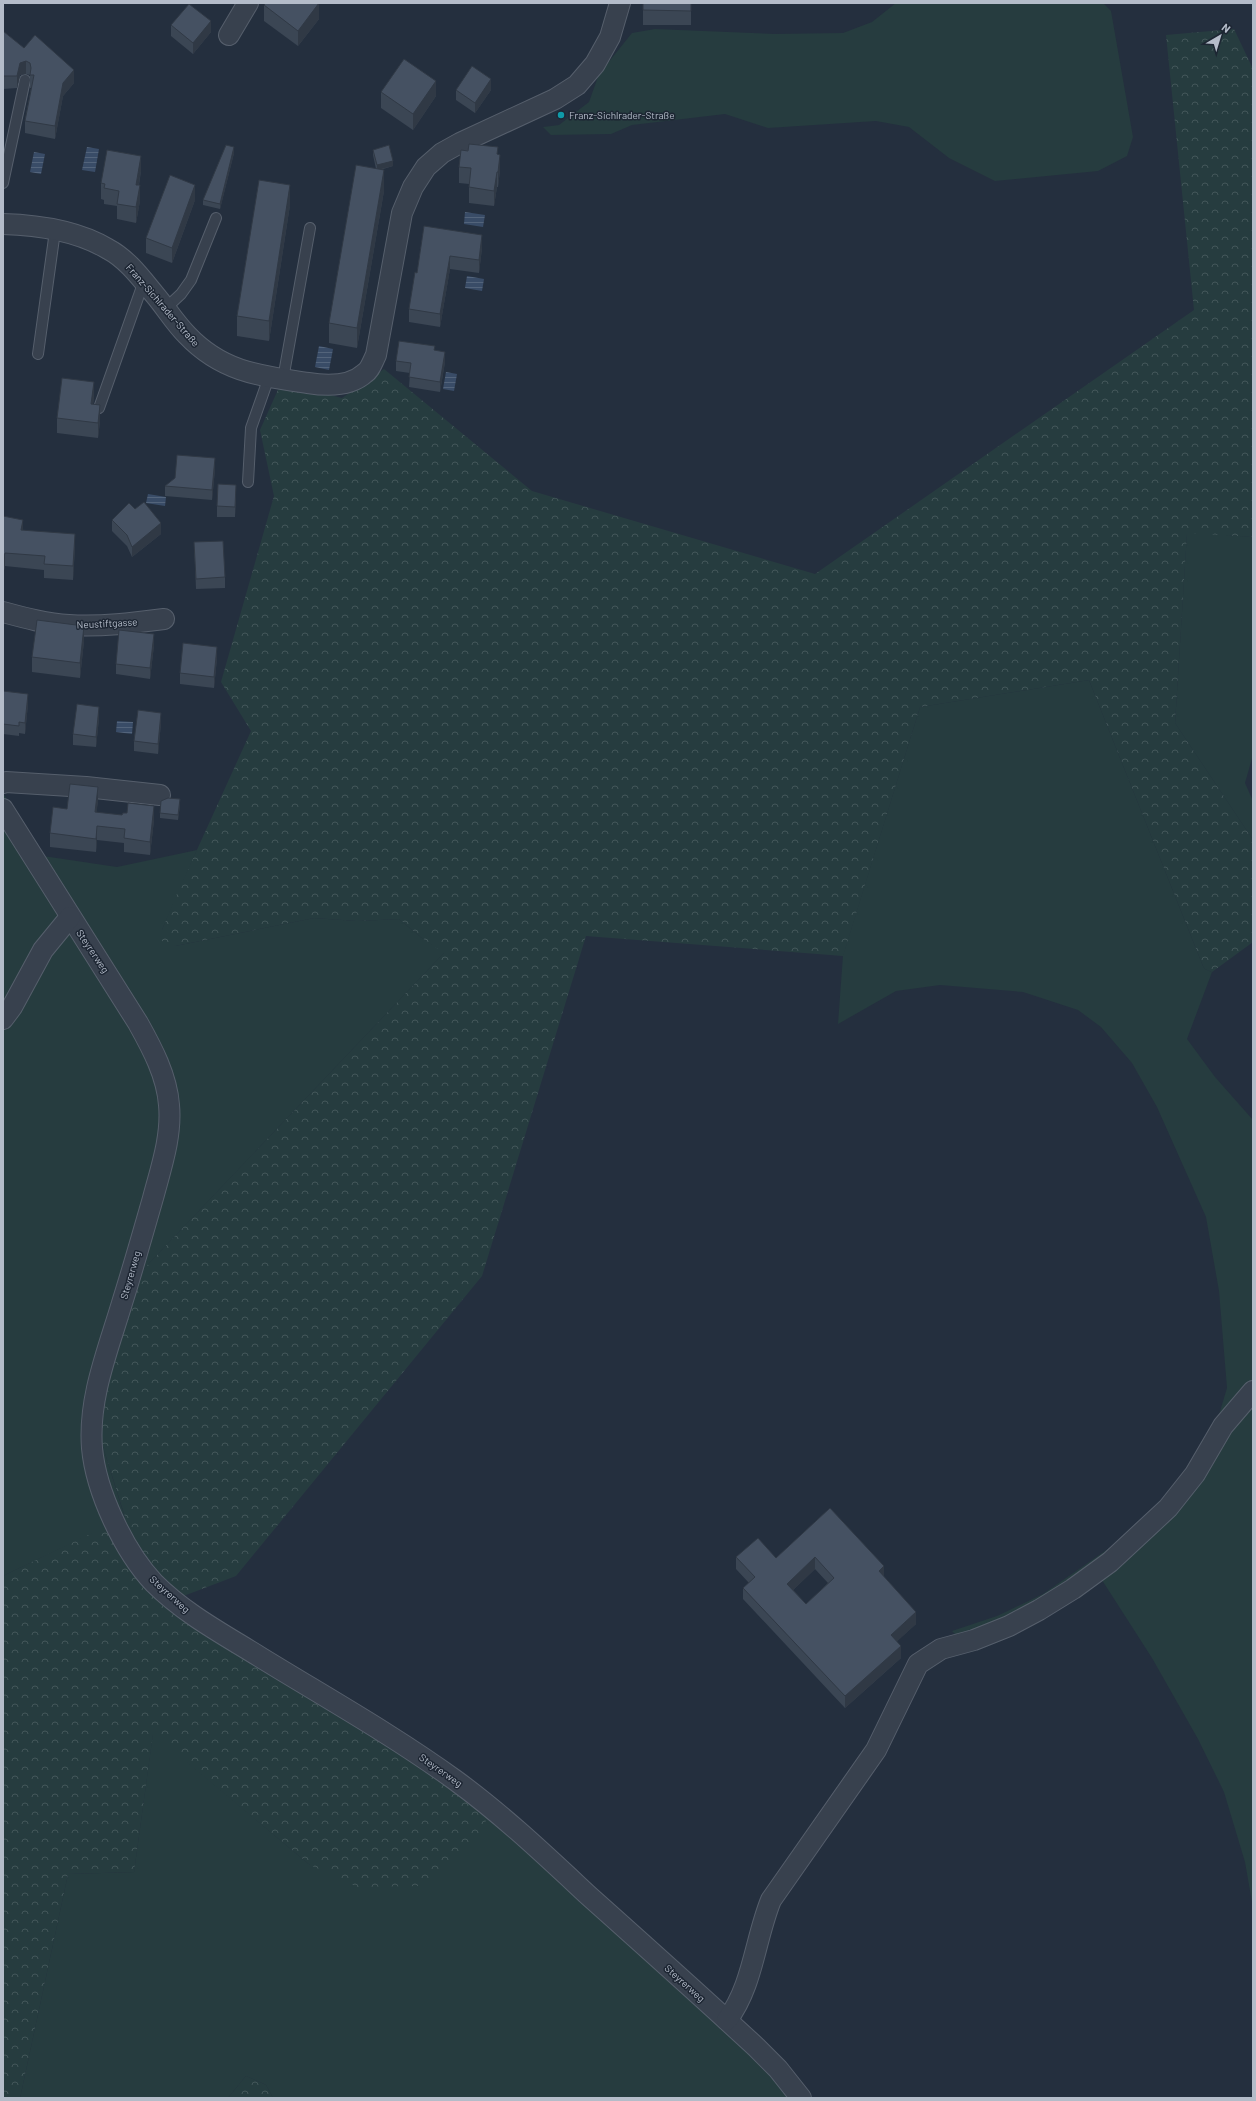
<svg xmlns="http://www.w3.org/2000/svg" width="1256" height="2101" font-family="Barlow,sans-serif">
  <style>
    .green { fill: #263c3f }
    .forest { fill: url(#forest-crowns) }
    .water { fill: url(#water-rules) }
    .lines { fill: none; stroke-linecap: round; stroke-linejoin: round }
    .lane-casing { stroke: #565f6c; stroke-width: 12 }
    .street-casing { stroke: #565f6c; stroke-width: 22 }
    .lane { stroke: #38414e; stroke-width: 10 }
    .street { stroke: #38414e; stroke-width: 20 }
    .wall { fill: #3b4654; fill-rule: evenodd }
    .shaded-wall { fill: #303945 }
    .building { fill: #455162; stroke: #303945; fill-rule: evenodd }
    .culture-dot { fill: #0f9aa8; stroke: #1d2633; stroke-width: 1.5 }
    .labels { text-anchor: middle; stroke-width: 3; stroke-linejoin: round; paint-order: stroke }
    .poi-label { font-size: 10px; fill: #b4bcc9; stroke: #1d2633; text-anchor: start }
    .street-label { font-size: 10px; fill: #b4bcc9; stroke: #1d2633 }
  </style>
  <defs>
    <pattern id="forest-crowns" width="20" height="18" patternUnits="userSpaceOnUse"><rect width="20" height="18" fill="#263c3f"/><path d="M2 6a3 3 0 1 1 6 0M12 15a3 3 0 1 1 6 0" fill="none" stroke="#435659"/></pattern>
    <pattern id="water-rules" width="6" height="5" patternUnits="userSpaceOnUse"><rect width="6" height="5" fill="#394c67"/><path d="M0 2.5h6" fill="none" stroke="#53647b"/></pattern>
  </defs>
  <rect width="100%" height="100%" fill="#242f3e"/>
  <g class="green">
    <polygon points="896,3 1103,3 1111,11 1133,137 1127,156 1098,171 995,181 949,158 909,127 876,121 768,128 725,114 632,125 611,134 551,135 543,127 559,125 589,102 599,74 632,33 655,29 774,34 843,33 872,22"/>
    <polygon points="1187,532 1253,537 1253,755 1245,783 1253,801 1253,840 1175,723"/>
    <polygon points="1089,680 1203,966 1205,969 1212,972 1187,1039 1215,1077 1253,1120 1253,1908 1245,1862 1224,1792 1198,1739 1152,1658 1100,1577 967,1647 952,1631 997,1616 1043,1594 1128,1535 1176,1493 1215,1428 1227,1388 1219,1291 1206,1217 1157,1107 1132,1063 1101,1027 1078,1010 1023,992 940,985 896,991 838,1024 843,955 920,707"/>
    <polygon points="3,793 43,856 117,867 197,850 162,930 175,946 314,918 357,921 399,919 422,938 445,952 120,1294 91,1408 125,1518 3,1576"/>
    <polygon points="153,1733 310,1865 491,1797 719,1999 787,2066 808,2098 273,2098 266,2085 246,2076 228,2098 20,2098 68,1874 134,1872"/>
  </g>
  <g class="forest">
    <polygon points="1234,29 1253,69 1253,537 1187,533 1175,723 1253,840 1253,942 1212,972 1205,969 1203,966 1089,680 920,707 843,956 586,936 482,1276 236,1576 173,1600 491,1797 482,1838 422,1886 357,1887 310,1865 153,1734 134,1872 68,1874 20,2098 3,2098 3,1576 125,1517 91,1408 120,1294 444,953 422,938 399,919 357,921 314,918 175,946 162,941 162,930 176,896 251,731 221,682 274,496 260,430 281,383 342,398 384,369 532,491 815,574 1194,310 1166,35"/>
    <polygon points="246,2076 266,2085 273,2098 228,2098"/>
  </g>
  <g class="water">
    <polygon points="87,147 99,149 95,172 82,170"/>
    <polygon points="34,152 45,154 41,174 30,172"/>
    <polygon points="465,212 485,215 483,227 464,224"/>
    <polygon points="467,276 484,279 482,291 465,288"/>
    <polygon points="319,346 333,349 329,370 315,367"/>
    <polygon points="446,372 457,374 454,391 443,389"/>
    <polygon points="148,494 166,497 165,506 146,503"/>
    <polygon points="117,721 133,722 132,734 116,732"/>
  </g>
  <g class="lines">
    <g class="lane-casing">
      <g id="lane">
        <polyline points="3,183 25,80"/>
        <polyline points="166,308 181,294 191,280 216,218"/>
        <polyline points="38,354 55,231"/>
        <polyline points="283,379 310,228"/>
        <polyline points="99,408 144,281"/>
        <polyline points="248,482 251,428 269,377"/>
      </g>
    </g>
    <g class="street-casing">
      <g id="street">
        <polyline points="229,35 248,3"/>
        <path d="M3,224C38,225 78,231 108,249C127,259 141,278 155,295C166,308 175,323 187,335C222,372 260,376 308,383C327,386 350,387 365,373C370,370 373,361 376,355L402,213L413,187L426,167L442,153L460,143L555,99L577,85L595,64L610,37L620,3"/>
        <path d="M3,612C25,618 47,624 69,625C101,627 133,623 164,619"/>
        <polyline points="3,783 6,782 86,787 160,795"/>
        <path d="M3,809L138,1023C152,1048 167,1076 169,1105C172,1136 161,1168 153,1198C143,1233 133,1268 122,1303C108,1350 88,1398 92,1448C96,1492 124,1551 154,1583C185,1614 223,1634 260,1657C325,1697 393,1735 455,1780C503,1815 546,1856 589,1896C645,1946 701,1996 756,2047L778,2069L801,2098"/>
        <polyline points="3,1019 12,1007 43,950 70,917"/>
        <path d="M727,2020C753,1986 755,1939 771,1900L876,1750L918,1664L941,1649L974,1640L1009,1626L1039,1610L1073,1589L1110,1562L1168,1508L1195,1474L1223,1426L1253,1391"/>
      </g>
    </g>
    <use href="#lane" class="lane"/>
    <use href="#street" class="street"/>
  </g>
  <g class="wall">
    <rect x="643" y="3" width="48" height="22"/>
    <polygon points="264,5 319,19 298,46 264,21"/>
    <polygon points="171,25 211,32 193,54 171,36"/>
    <polygon points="3,31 24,48 74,83 63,96 55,139 25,133 25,121 31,88 30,88 30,75 26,74 20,75 17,88 3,89"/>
    <polygon points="456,90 491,90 475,113 456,100"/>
    <polygon points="381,92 436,96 413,130 381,108"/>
    <polygon points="373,150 393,166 380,170 384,191 357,348 329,343 329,323 376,169 373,155"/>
    <polygon points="234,153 220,209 203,205 203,200"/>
    <polygon points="498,155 500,170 498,187 497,187 494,206 469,203 469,184 459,183 459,167"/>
    <polygon points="141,171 139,185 140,201 136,223 117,219 117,206 104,204 104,200 101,199 101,183"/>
    <polygon points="195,200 172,263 146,253 146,238"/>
    <polygon points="290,205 269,341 237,336 237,316"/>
    <polygon points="424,226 482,248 479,273 450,269 440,327 409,322 409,309 417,273"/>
    <polygon points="396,361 445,362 440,392 409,387 410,373 396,371"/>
    <polygon points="94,398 93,404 100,421 98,438 57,433 57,418"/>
    <polygon points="215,469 212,500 165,496 165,486"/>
    <polygon points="236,495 235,517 217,517 217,506"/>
    <polygon points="3,516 23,530 75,547 73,580 44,578 44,570 5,566 3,575"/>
    <polygon points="112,520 161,534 132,557 127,546 112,531"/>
    <polygon points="194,542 225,577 225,588 196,589"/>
    <polygon points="84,641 80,678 32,672 32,657"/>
    <polygon points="154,645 150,679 116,674 116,664"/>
    <polygon points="217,658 214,688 180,684 180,673"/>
    <polygon points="3,691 28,704 25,734 19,733 19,736 3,734"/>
    <polygon points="99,718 96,747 73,745 73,734"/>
    <polygon points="161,723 158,754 134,751 134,741"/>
    <polygon points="98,801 96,813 154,820 150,855 124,852 124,843 97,840 96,852 50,847 50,833 67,809"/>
    <polygon points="180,805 178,820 160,818 160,813"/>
    <path d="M830,1508L884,1577L916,1624L897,1641L901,1658L845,1708L743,1599V1588L749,1583L736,1569V1557L776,1558ZM815,1569L828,1583L806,1604L793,1590Z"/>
  </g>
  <g class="shaded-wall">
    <polygon points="319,3 319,19 298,46 298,31"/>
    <polygon points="211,21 211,32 193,54 193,43"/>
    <polygon points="26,61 26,74 20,75 17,88 17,76 20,63"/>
    <polygon points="74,70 74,83 63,96 55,139 55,126 63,83"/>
    <polygon points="491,79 491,90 475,113 475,103"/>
    <polygon points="436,81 436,96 413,130 413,114"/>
    <polygon points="234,147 234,153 220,209 220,204"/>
    <polygon points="500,155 500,170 498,187 498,172"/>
    <polygon points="141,156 141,171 136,200 136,185"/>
    <polygon points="393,161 393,166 377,170 377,165"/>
    <polygon points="384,170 384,191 357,348 357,328"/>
    <polygon points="497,172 497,187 494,206 494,191"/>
    <polygon points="140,185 140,201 136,223 136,207"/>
    <polygon points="195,185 195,200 172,263 172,248"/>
    <polygon points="290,185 290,205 269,341 269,321"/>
    <polygon points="482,235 482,248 479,273 479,260"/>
    <polygon points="450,256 450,269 440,327 440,314"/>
    <polygon points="445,352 445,362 440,392 440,382"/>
    <polygon points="94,382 94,398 91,420 91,404"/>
    <polygon points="100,405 100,421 98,438 98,423"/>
    <polygon points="215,458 215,469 212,500 212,490"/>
    <polygon points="236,485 236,495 235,517 235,507"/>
    <polygon points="23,520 23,534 21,530"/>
    <polygon points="161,523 161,534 132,557 132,547"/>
    <polygon points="75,534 75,547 73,580 73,566"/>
    <polygon points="5,553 5,566 3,575 3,561"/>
    <polygon points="84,626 84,641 80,678 80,663"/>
    <polygon points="154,634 154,645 150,679 150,668"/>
    <polygon points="217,647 217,658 214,688 214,677"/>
    <polygon points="28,694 28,704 25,734 25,723"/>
    <polygon points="99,707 99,718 96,747 96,737"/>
    <polygon points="161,713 161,723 158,754 158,744"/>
    <polygon points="98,787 98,801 95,826 95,812"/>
    <polygon points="180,799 180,805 178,820 178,815"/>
    <polygon points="154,806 154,820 150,855 150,842"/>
    <polygon points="97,826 97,840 96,852 96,839"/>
    <polygon points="815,1557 815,1569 787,1596 787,1584"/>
    <polygon points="884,1566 884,1578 879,1571"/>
    <polygon points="916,1612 916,1624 891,1647 891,1635"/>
    <polygon points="901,1646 901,1658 845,1708 845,1696"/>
  </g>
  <g class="building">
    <polygon points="266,3 319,3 298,31 264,5"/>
    <polygon points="643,3 691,3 691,11 643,10"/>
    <polygon points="189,4 211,21 193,43 171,25"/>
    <polygon points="3,31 24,48 35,35 74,70 63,83 55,126 25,121 34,75 30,75 31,68 30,63 26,61 20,63 17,76 3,76"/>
    <polygon points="404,59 436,81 413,114 381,92"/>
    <polygon points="472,66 491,79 475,103 456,90"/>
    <polygon points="469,144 498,147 497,154 500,155 498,172 497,172 494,191 469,187 471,168 459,167 461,150 468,151"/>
    <polygon points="226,145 234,147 220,204 203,200"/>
    <polygon points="389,145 393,161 377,165 373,150"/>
    <polygon points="107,150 141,156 136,185 140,185 136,207 117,204 119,191 104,188 105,184 101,183"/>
    <polygon points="356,165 384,170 357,328 329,323"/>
    <polygon points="170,175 195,185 172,248 146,238"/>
    <polygon points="259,180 290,185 269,321 237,316"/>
    <polygon points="424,226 482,235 479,260 450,256 440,314 409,309 415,272 417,273"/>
    <polygon points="399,341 435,346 434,350 445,352 440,382 409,377 411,363 396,361"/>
    <polygon points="62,378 94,382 91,404 100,405 98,423 57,418"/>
    <polygon points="177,455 215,458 212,490 165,486 175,478"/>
    <polygon points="218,484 236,485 235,507 217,506"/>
    <polygon points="144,502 161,523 132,547 127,535 112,520 129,503 135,509"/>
    <polygon points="3,516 23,520 21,530 75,534 73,566 44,564 45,556 5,553 3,561"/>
    <polygon points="223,541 225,577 196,579 194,542"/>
    <polygon points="37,620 84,626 80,663 32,657"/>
    <polygon points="119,630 154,634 150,668 116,664"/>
    <polygon points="183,643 217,647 214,677 180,673"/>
    <polygon points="3,691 28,694 25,723 19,722 19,726 3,724"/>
    <polygon points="77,704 99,707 96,737 73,734"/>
    <polygon points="138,710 161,713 158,744 134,741"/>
    <polygon points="70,784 98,787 95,812 122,815 123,813 127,813 128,803 154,806 150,842 124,838 125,829 97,826 96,839 50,833 53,807 67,809"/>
    <polygon points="168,798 180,799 178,815 160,813 161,801"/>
    <path d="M830,1508L884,1566L879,1571L916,1612L891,1635L901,1646L845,1696L743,1588L755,1577L736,1557L758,1538L776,1558ZM815,1557L834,1578L806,1604L787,1584Z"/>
  </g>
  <circle class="culture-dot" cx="561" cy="115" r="4"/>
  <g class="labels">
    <g class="poi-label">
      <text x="569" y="119">Franz-Sichlrader-Straße</text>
    </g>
    <g class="street-label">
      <text transform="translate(163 305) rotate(49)" y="4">Franz-Sichlrader-Straße</text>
      <text transform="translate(107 623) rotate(-3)" y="4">Neustiftgasse</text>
      <text transform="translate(93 951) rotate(56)" y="4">Steyrerweg</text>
      <text transform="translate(130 1275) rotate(-74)" y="4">Steyrerweg</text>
      <text transform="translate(170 1594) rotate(42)" y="4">Steyrerweg</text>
      <text transform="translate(441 1770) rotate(35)" y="4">Steyrerweg</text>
      <text transform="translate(685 1983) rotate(42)" y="4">Steyrerweg</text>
    </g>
  </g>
  <rect width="1256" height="2101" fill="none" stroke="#b4bcc9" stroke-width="8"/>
  <g transform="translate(1220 36) rotate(38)" stroke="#1d2633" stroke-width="3" paint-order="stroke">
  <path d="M0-3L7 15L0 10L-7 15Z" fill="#b4bcc9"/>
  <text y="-6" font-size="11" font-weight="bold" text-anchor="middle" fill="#b4bcc9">N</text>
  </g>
</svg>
